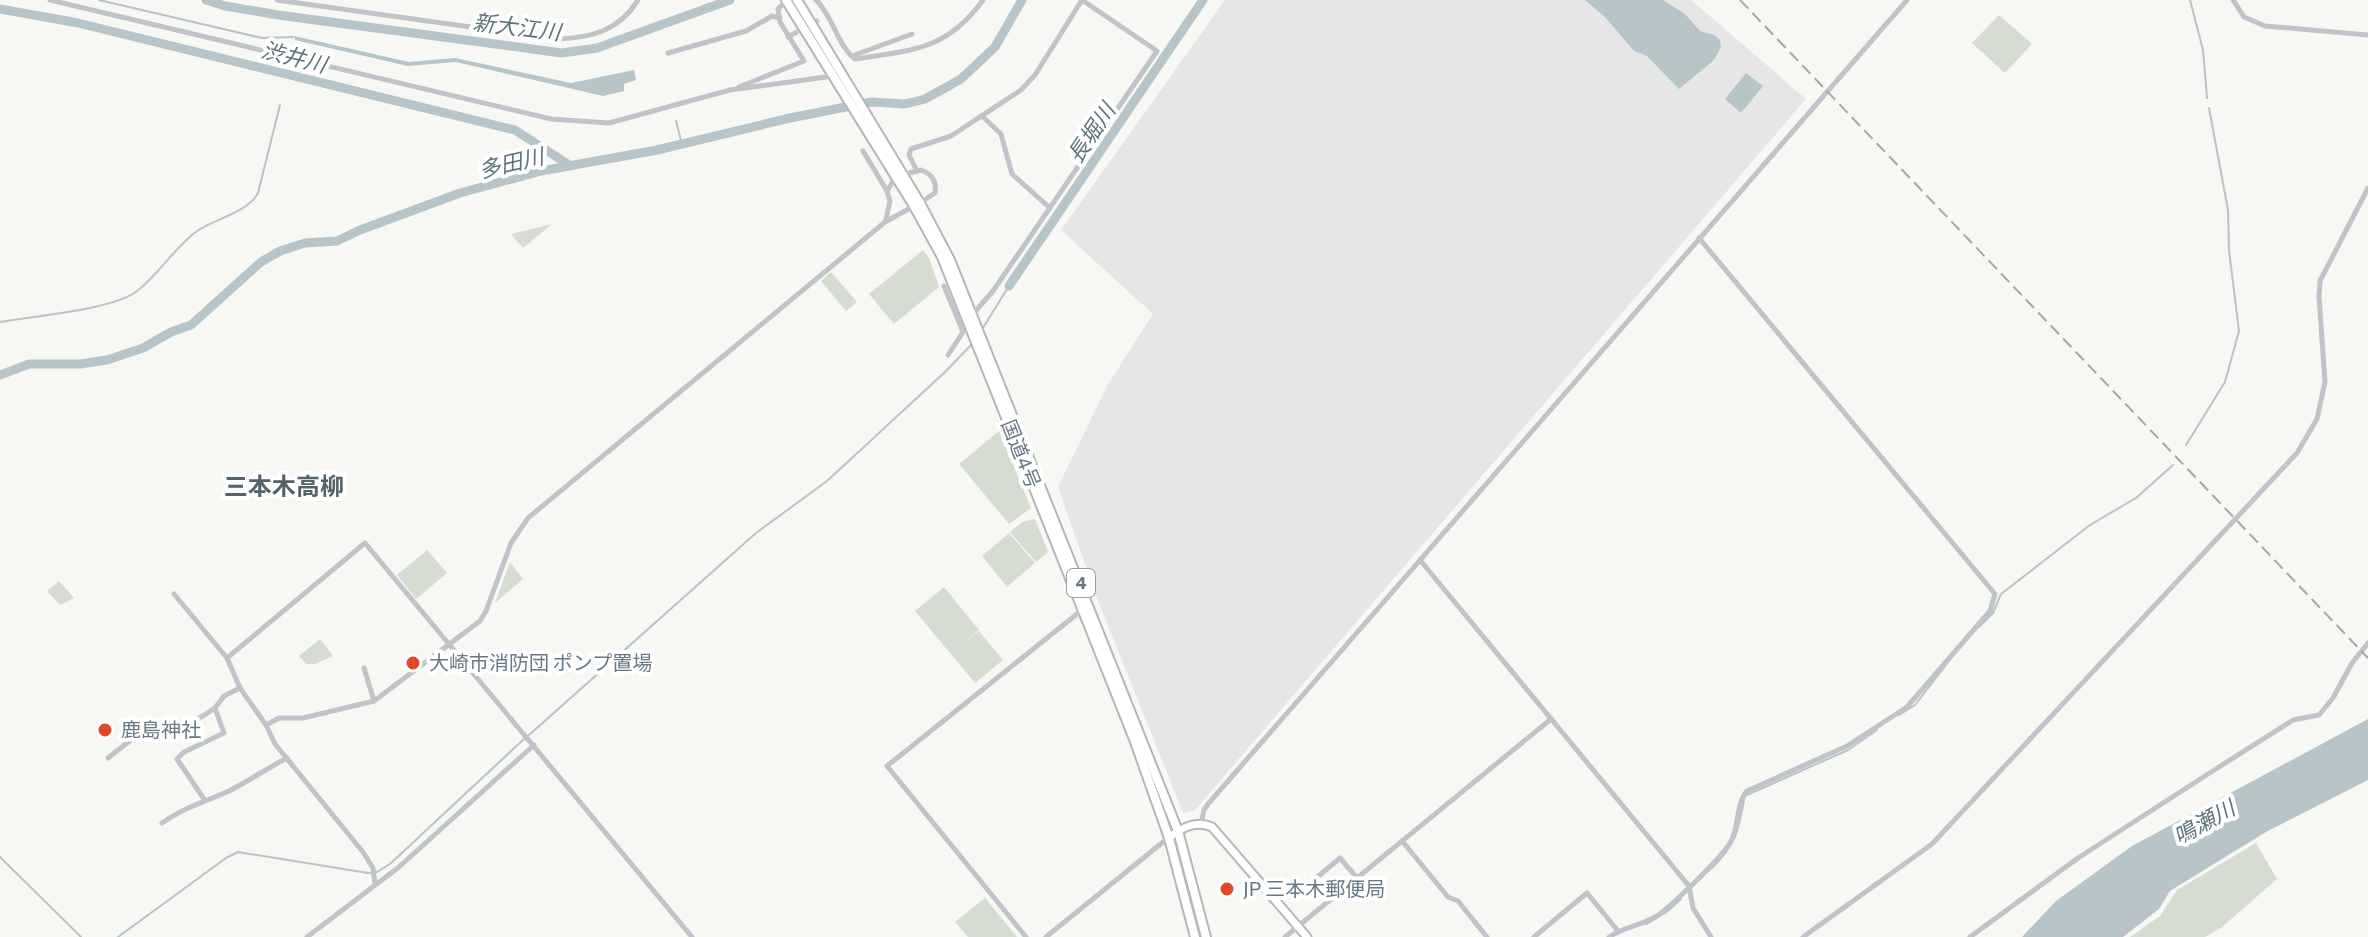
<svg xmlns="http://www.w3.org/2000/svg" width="2368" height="937" font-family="Commissioner,'Noto Sans JP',sans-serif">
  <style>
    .built { fill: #e5e6e5 }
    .green { fill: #d7dcd3 }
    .water { fill: #b7c5c8 }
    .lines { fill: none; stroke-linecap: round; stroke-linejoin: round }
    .stream { stroke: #b7c5c8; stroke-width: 2 }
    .river { stroke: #b7c5c8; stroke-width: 9 }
    .minor-tunnel { stroke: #ccd1d3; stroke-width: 5; stroke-dasharray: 5 2.5; stroke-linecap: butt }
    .major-casing { stroke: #b3b8bc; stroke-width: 11 }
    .highway-casing { stroke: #b3b7ba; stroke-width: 12 }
    .minor { stroke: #c0c4c8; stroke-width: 5 }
    .major { stroke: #fff; stroke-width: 7 }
    .highway { stroke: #fff; stroke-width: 8 }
    .rail { stroke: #a1a8ad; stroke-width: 2; stroke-dasharray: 12 6; stroke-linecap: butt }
    .poi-dot { fill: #e1482a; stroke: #fff; stroke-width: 3 }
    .labels { text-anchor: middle; stroke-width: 8; stroke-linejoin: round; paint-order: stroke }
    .shield { fill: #fff; stroke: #94a1aa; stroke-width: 2 }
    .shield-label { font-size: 18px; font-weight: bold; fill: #667985 }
    .street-label { font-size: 20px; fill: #667985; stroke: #fff }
    .poi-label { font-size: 20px; fill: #667985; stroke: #fff; text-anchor: start }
    .water-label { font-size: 22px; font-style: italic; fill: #5d747a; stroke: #fff }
    .quarter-label { font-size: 24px; font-weight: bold; fill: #54626a; stroke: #fff }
  </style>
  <rect width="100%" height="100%" fill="#f7f7f4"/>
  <polygon class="built" points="1225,0 1691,0 1806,99 1194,811 1183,813 1098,601 1058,487 1107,386 1153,314 1061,230"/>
  <g class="green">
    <polygon points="1999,15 2032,44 2005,73 1972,43"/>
    <polygon points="552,224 523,248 511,234"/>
    <polygon points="923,250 929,258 939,287 894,324 869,294"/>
    <polygon points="831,272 857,302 846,311 821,281"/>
    <polygon points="999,431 1031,508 1009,524 959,464"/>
    <polygon points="1035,519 1048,552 1036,562 1010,532 1022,522"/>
    <polygon points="1009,533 1035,563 1007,587 982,556"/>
    <polygon points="427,550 447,573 416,599 397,575"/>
    <polygon points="510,562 523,579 495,603"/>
    <polygon points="59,581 74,598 60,605 47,591"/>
    <polygon points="944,587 979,630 958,648 979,631 1003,660 975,683 915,611"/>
    <polygon points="320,639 333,656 315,664 306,664 299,656"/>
    <polygon points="2256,843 2277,879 2221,928 2205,937 2130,937 2160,916 2177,890"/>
    <polygon points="985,898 1017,937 968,937 955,922"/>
  </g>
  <g class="water">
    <polygon points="1585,0 1663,0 1685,14 1700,31 1714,35 1720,40 1721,47 1714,60 1679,89 1647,56 1634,51 1605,17"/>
    <polygon points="294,36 409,62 455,58 571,83 634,70 636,80 624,84 624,91 603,96 456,62 408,66 295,40"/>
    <polygon points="1746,73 1763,86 1741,113 1725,99"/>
    <polygon points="2368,719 2368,780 2266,832 2170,891 2159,909 2123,937 2022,937 2056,901 2132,846"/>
  </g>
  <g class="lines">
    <g class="stream">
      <polyline points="99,0 262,38 293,37"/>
      <polyline points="720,0 722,3"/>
      <polyline points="2190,0 2203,50 2207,98"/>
      <polyline points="676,121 682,144"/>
      <path d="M0,322C32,316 113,310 137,291C159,274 174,248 197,231C216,218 247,213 258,193L280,105"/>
      <polyline points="981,331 1009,286"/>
      <polyline points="2186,445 2225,382 2239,331 2229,250 2228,210 2209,108"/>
      <polyline points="1979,627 1993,613 2001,594 2090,525 2136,498 2173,465"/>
      <polyline points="1899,715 1915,705 1946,665"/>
      <polyline points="529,735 756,533 827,481 945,372 973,343"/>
      <polyline points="1747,795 1848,750 1877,730"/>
      <polyline points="0,857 81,937"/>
      <path d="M1712,868C1736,844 1738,832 1744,800"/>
      <polyline points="1647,924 1668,911 1681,899"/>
      <polyline points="118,937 226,858 238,852 368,873 377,872 390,864 524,739"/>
    </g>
    <g class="river">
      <polyline points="206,0 225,6 278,15 562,53 597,48 730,0"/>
      <polyline points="0,9 78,23 515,130 569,165"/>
      <polyline points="1009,286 1203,0"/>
      <polyline points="0,375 29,364 80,364 107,360 143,348 171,332 191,325 261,262 280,251 305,243 337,241 360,230 460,193 541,171 657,150 790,118 871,102 905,104 925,99 961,79 995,47 1022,0"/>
    </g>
    <polyline class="minor-tunnel" points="795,33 820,19"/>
    <g class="major-casing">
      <path id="major" d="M1169,838C1182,827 1196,820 1212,827L1307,937"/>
    </g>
    <g class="highway-casing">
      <g id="highway">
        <polyline points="786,0 914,206 942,257 1134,739 1169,838 1195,937"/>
        <polyline points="797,0 920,203 950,260 1178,831 1206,937"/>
      </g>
    </g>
    <g class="minor">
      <polyline points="50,0 551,119 609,123 730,90 826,77"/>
      <path d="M277,0L556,39C591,38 619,31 638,0"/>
      <path d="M816,0C833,16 837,45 855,59C912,50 946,51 983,0"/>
      <polyline points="2233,0 2244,17 2265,26 2368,35"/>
      <polyline points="788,37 795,33"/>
      <polyline points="668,53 746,31 772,16 780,18"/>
      <polyline points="852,56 912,34"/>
      <polyline points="739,87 804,61 780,22 778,9 786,1"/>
      <polyline points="983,117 1001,134 1012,174 1050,208"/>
      <polyline points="863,151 887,191"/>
      <polyline points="917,171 909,155 911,149 951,136 1021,90 1035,75 1082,0"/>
      <path d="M909,173L921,170C932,174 937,181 935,193L920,203"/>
      <polyline points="886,219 890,201 887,191 892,183"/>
      <polyline points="944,286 963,332 948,355"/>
      <polyline points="973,314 993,291 1157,51 1082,0"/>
      <polyline points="1420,560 1689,886 1693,908 1711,937"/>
      <polyline points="174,594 227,658 240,688 266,725 275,744 363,852 373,868 375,885"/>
      <polyline points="227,658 365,543 692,937"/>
      <polyline points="364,668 374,701"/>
      <polyline points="266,725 279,718 303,718 374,701 480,621 486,611 511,543 528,518 885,222 914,206"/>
      <polyline points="108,758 146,728 182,726 203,716 215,708 224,696 240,688"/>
      <polyline points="204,799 177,759 184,752 224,733 215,708"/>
      <path d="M162,823C184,807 208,801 231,790C250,780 268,768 287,758"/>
      <polyline points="1201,824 1204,810 1208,804 1907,0"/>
      <polyline points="1403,842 1448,897 1458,901 1487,937"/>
      <polyline points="1314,880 1340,858 1358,879"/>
      <polyline points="307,937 399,867 534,745"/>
      <polyline points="1026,937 887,766 1082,610"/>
      <polyline points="1046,937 1168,838"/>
      <polyline points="1285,937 1551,719"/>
      <polyline points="1534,937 1587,893 1618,931"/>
      <path d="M1609,937C1624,927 1640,926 1655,917C1669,909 1722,857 1730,843C1740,827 1735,805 1747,791L1847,746L1907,707L1990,611L1995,594L1699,238"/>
      <polyline points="1803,937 1932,844 2297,453 2317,419 2325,382 2319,297 2320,281 2368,188"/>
      <polyline points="1970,937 2078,858 2208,774 2293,720 2319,715 2333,698 2352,663 2368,643"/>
    </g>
    <use href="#major" class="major"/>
    <use href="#highway" class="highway"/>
    <polyline class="rail" points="1740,0 2368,658"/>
  </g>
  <g class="poi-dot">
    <circle cx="413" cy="663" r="8"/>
    <circle cx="105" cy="730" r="8"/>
    <circle cx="1227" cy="889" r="8"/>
  </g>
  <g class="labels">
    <rect class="shield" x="1067" y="569" width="28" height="28" rx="6"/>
    <g class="shield-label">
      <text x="1081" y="589">4</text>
    </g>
    <g class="street-label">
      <text transform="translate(1021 454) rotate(68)" y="7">国道4号</text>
    </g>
    <g class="poi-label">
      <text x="429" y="670">大崎市消防団 ポンプ置場</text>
      <text x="121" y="737">鹿島神社</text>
      <text x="1243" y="896">JP 三本木郵便局</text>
    </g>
    <g class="water-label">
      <text transform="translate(517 27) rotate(7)" y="8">新大江川</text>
      <text transform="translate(294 57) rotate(14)" y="8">渋井川</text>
      <text transform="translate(1091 133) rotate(-56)" y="8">長堀川</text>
      <text transform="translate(511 163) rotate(-13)" y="8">多田川</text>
      <text transform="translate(2204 822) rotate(-29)" y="8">鳴瀬川</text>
    </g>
    <g class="quarter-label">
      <text x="284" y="495">三本木高柳</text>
    </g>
  </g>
</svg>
